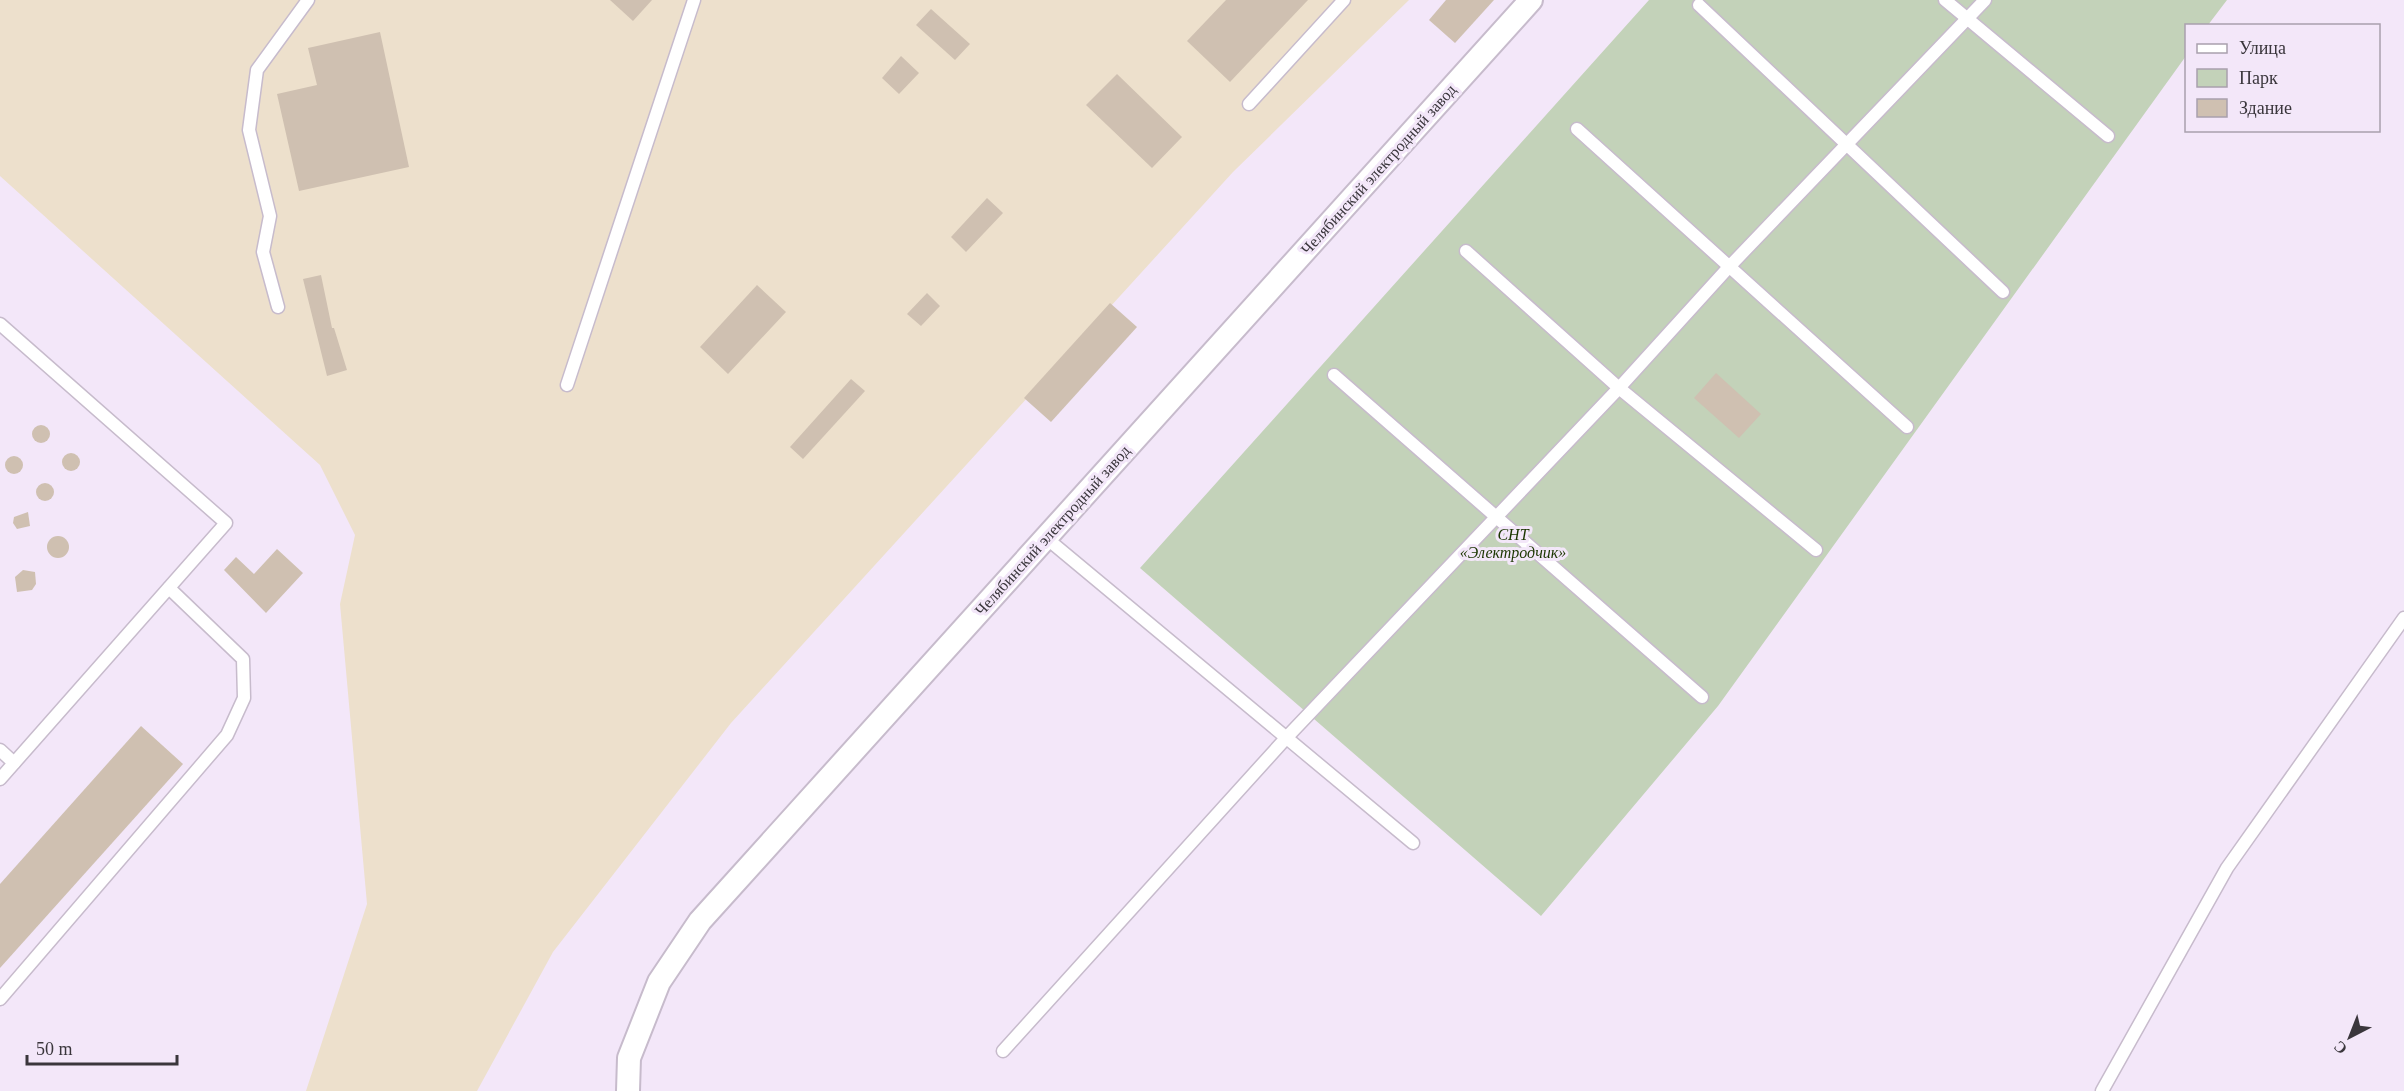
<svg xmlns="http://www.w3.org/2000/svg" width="2404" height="1091" font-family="'Times New Roman',serif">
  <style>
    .industrial { fill: #ede0cc }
    .green { fill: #c3d2b9 }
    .building { fill: #cfc0b1 }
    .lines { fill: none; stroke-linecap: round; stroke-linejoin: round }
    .lane-casing { stroke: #c7bbcc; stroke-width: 15 }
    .street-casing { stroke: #c7bbcc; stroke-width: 26 }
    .lane { stroke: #fff; stroke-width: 12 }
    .street { stroke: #fff; stroke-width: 22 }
    .labels { text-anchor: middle; stroke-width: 6; stroke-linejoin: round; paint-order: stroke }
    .street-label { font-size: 16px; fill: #3a363c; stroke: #f3e7f9 }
    .park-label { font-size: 16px; font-style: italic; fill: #1b3600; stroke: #f3e7f9 }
  </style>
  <rect width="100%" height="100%" fill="#f3e7f9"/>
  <polygon class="industrial" points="0,0 1409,0 1233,172 731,723 553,952 477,1091 306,1091 367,904 340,604 355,535 320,465 0,176"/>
  <polygon class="green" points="1649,0 2227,0 2208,25 2186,26 2186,56 1718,706 1541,916 1140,568"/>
  <g class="building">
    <polygon points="610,0 652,0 633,21"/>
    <polygon points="1226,0 1308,0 1230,82 1187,41"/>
    <polygon points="1446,0 1494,0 1455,43 1429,20"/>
    <polygon points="931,9 970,44 955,60 916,25"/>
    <polygon points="380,32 409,167 299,191 277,94 317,85 308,48"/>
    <polygon points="901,56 919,73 899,94 882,78"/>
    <polygon points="1117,74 1182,137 1152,168 1086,105"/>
    <polygon points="987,198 1003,213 966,252 951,237"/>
    <polygon points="321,275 332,328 334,328 347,370 327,376 303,279"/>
    <polygon points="757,285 786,312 728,374 700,347"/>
    <polygon points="927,293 940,306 921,326 907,314"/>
    <polygon points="1110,303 1137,327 1051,422 1024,398"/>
    <polygon points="1716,373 1761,414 1739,438 1694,398"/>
    <polygon points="851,379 865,391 803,459 790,447"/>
    <circle cx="41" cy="434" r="9"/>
    <circle cx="71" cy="462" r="9"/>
    <circle cx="14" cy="465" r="9"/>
    <circle cx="45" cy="492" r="9"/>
    <polygon points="28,512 30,526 17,529 13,523 14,517"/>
    <circle cx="58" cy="547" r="11"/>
    <polygon points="277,549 303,573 266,613 224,570 236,557 254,574"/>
    <polygon points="23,570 35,572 36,584 32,590 17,592 15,577"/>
    <polygon points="141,726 183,764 0,968 0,884"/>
  </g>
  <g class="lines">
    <g class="lane-casing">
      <g id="lane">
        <polyline points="1945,0 2108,136"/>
        <polyline points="1699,5 2003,292"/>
        <polyline points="1249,104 1344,0"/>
        <polyline points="1577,129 1907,427"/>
        <polyline points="1466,251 1619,388 1816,550"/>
        <polyline points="278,307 263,252 270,216 249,130 257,70 308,0"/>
        <polyline points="0,324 226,523 0,779"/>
        <polyline points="1334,375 1702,697"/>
        <polyline points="567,385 694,0"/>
        <polyline points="1045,537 1413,843"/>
        <polyline points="0,750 14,763"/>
        <polyline points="0,999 227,735 244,698 243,659 169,588"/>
        <polyline points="1003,1051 1287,737 1619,388 1728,268 1985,0"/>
        <polyline points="2102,1091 2227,868 2404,618"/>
      </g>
    </g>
    <g class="street-casing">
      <polyline id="street" points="628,1091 629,1058 659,982 700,921 1531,0"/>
    </g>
    <use href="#lane" class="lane"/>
    <use href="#street" class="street"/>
  </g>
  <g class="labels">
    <g class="street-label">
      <text transform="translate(1378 169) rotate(-48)" y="6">Челябинский электродный завод</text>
      <text transform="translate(1052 530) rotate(-48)" y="6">Челябинский электродный завод</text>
    </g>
    <g class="park-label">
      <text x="1513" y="540">СНТ<tspan x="1513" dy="18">«Электродчик»</tspan></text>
    </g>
  </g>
  <rect x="2185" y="24" width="195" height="108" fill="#f3e7f9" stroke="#a9a0ad" stroke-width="1.5"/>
  <rect x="2197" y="44" width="30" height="9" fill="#ffffff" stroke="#a9a0ad" stroke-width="1.5"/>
  <text x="2239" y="54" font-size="18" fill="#3a363c">Улица</text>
  <rect x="2197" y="69" width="30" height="18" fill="#c3d2b9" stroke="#a9a0ad" stroke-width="1.5"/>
  <text x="2239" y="84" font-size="18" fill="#3a363c">Парк</text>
  <rect x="2197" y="99" width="30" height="18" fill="#cfc0b1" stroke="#a9a0ad" stroke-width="1.5"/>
  <text x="2239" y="114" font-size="18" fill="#3a363c">Здание</text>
  <g transform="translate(2350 1037) rotate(222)" stroke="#f3e7f9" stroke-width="4.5" paint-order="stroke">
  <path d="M0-4.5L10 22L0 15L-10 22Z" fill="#3a363c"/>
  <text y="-9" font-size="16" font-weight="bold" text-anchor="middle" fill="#3a363c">С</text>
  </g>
  <path d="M27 1055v9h150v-9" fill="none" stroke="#3a363c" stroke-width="3"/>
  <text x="36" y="1055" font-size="18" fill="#3a363c" stroke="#f3e7f9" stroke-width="4.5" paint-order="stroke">50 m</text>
</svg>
